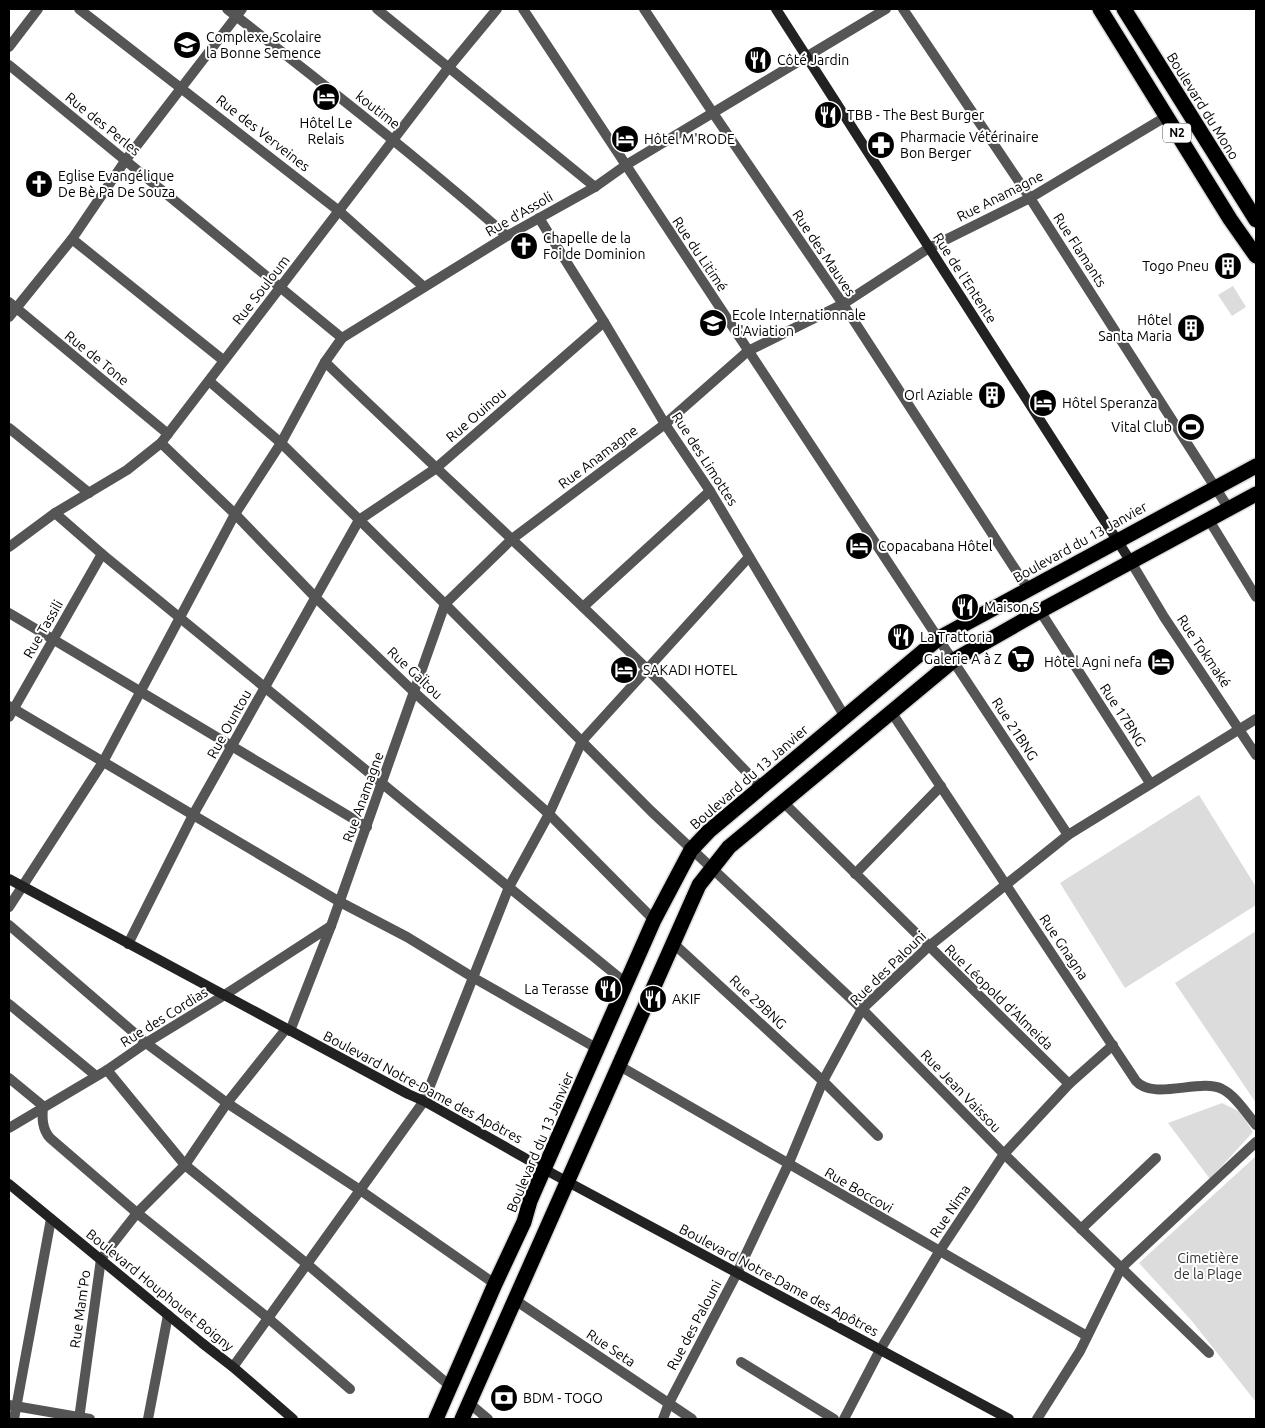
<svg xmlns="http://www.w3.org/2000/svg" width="1265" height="1428" font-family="Ubuntu,sans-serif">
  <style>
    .green { fill: #dcdcdc }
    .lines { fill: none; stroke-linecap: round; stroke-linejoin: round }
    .highway-casing { stroke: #dbdbdb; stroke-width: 18 }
    .street { stroke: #555; stroke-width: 10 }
    .secondary { stroke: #222; stroke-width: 10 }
    .highway { stroke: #000; stroke-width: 15 }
    .labels { text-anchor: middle; stroke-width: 4; stroke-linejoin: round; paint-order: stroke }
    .shield { fill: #fff; stroke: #4c4c4c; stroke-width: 1 }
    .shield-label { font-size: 12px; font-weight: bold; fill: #000 }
    .poi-label { font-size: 14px; fill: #000; stroke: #fff; text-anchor: start }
    .street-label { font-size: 14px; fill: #000; stroke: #fff }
    .park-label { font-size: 14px; fill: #333; stroke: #fff }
  </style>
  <rect width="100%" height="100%" fill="#fff"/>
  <g class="green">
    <polygon points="1233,286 1246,307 1232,316 1218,295"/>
    <polygon points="1199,795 1256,887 1256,905 1125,988 1060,883"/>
    <polygon points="1256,931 1256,1103 1175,983"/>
    <polygon points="1222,1103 1240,1112 1253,1132 1210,1179 1168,1123"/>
    <polygon points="1256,1156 1256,1402 1191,1320 1139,1263"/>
  </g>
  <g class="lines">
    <g class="highway-casing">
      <g id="highway">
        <polyline points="1100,9 1230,219 1256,256"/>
        <polyline points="1124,9 1256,220"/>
        <polyline points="436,1419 495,1284 524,1222 530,1201 544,1169 654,920 691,850 709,831 939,638 1256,466"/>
        <polyline points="462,1419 699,885 729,847 954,660 1040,611 1256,494"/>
      </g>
    </g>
    <g class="street">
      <polyline points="79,9 339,211 424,287"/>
      <path d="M227,9C322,83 417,157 507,236"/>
      <polyline points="377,9 595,187"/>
      <polyline points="523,9 1068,835"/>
      <polyline points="644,9 713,113 843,304 1028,589"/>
      <polyline points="903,9 1030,198 1229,509"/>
      <polyline points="9,47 38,9"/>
      <polyline points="9,65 342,338"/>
      <polyline points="539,218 604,322 665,424 710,491 845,717"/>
      <polyline points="72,239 223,360"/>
      <polyline points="9,302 168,434"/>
      <polyline points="9,317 72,239 125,161 242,9"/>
      <path d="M325,362C431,464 540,564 645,667C685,706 722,747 761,787"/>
      <polyline points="209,381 281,443 445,604 651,811 862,1009 1004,1154 1209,1353"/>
      <polyline points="9,428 89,493"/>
      <polyline points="161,443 235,514 316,598 414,692 549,814 654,920"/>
      <polyline points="55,513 102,554 627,984"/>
      <polyline points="1209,520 1256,597"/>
      <polyline points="9,547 55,513 127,470 161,443 449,67 497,9"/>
      <polyline points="1131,562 1164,617 1256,755"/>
      <polyline points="583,607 710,491"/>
      <polyline points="1040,611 1150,783"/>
      <polyline points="9,613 367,827"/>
      <polyline points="9,706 340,902 407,937 474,978 598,1049"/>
      <path d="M892,713L1136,1081C1153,1101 1201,1078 1222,1089C1234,1094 1247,1114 1256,1125"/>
      <polyline points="9,717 102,554"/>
      <polyline points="783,802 1069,1084"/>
      <polyline points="855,874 941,786"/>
      <polyline points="9,907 103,762 235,514 281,443 325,362 342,338 507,236 595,187 626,165 886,9"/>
      <polyline points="9,925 146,1043 227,1103 360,1190 495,1284"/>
      <polyline points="673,943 823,1081 878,1136"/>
      <polyline points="128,944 193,815 359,520 435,469 604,322"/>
      <polyline points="9,1004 95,1075"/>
      <polyline points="290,1031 331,926 445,604 512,539 665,424 748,351 843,304 929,248 1030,198 1167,116"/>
      <polyline points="618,1065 1087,1336"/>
      <polyline points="107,1070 185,1165 307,1264 450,1386"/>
      <path d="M9,1078L43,1106C42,1118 42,1129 50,1138L137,1213L268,1318L350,1389"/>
      <polyline points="9,1128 107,1070 146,1043 223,996 331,926"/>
      <polyline points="1081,1229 1156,1158"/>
      <polyline points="515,1300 692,1419"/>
      <polyline points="741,1362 834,1419"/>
      <polyline points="233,1367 424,1101 509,887 549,814 582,741 749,557"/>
      <polyline points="469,1403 488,1419"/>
      <polyline points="9,1405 90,1419"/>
      <polyline points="14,1419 51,1219"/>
      <polyline points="79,1419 101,1259 137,1213 185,1165 227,1103 286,1029"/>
      <polyline points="148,1419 168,1315"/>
      <polyline points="663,1419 669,1403 737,1273 788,1165 823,1081 862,1009 928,947 1068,835 1256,719"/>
      <polyline points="844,1419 880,1350 939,1252 1004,1154 1069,1084 1113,1045"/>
      <polyline points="1037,1419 1080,1351 1121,1268 1256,1142"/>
    </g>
    <g class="secondary">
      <polyline points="776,9 1131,562"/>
      <polyline points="9,879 408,1094 424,1101 555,1175 1009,1419"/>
      <polyline points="9,1184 202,1343 233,1367 293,1419"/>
    </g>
    <use href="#highway" class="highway"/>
  </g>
  <defs>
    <g id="school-disc" transform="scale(1.4375)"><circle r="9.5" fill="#000" stroke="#fff"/><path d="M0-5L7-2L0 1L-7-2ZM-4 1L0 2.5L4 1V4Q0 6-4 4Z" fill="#fff"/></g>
    <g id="restaurant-disc" transform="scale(1.4375)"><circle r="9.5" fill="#000" stroke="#fff"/><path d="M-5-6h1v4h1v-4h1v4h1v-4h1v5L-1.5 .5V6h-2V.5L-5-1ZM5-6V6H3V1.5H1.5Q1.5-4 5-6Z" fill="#fff"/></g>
    <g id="hotel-disc" transform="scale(1.4375)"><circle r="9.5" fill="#000" stroke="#fff"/><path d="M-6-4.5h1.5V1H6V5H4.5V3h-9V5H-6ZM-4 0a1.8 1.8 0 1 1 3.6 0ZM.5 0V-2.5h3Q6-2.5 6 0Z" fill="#fff"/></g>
    <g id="pharmacy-disc" transform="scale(1.4375)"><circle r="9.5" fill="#000" stroke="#fff"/><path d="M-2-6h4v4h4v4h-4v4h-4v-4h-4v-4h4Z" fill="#fff"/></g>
    <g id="church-disc" transform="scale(1.4375)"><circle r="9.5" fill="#000" stroke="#fff"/><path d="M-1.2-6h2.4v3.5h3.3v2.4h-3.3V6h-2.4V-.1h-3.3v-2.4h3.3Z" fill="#fff"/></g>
    <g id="building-disc" transform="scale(1.4375)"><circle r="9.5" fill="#000" stroke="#fff"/><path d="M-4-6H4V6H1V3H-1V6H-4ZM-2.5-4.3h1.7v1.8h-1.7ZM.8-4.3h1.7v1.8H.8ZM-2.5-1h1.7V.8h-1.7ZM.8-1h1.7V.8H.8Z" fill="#fff"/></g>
    <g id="stadium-disc" transform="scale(1.4375)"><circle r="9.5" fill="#000" stroke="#fff"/><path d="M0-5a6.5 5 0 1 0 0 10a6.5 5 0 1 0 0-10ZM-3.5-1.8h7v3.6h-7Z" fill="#fff"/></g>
    <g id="supermarket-disc" transform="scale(1.4375)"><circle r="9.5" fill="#000" stroke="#fff"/><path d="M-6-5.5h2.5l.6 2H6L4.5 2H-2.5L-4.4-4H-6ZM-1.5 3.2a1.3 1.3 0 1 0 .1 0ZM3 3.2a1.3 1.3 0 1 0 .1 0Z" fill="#fff"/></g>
    <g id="bank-disc" transform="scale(1.4375)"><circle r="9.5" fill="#000" stroke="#fff"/><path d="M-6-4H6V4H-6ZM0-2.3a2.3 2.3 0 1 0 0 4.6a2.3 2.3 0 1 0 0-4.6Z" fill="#fff"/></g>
  </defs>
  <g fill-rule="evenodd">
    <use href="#school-disc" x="187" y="45"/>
    <use href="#restaurant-disc" x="758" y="60"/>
    <use href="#hotel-disc" x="326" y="97"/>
    <use href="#restaurant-disc" x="828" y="115"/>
    <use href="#hotel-disc" x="625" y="139"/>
    <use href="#pharmacy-disc" x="881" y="145"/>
    <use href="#church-disc" x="39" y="184"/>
    <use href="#church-disc" x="524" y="246"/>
    <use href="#building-disc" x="1228" y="266"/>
    <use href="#school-disc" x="713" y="323"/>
    <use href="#building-disc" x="1191" y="328"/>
    <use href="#building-disc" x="992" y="395"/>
    <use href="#hotel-disc" x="1043" y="403"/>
    <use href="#stadium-disc" x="1191" y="427"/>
    <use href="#hotel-disc" x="859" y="546"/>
    <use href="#restaurant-disc" x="965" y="607"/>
    <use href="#restaurant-disc" x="901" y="637"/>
    <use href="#supermarket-disc" x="1021" y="659"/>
    <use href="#hotel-disc" x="1161" y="662"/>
    <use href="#hotel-disc" x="624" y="670"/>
    <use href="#restaurant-disc" x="608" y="989"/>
    <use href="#restaurant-disc" x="653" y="999"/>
    <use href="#bank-disc" x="504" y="1398"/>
  </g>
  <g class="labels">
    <rect class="shield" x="1163" y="123.5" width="28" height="19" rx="4"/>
    <g class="shield-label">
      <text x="1177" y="137">N2</text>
    </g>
    <g class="poi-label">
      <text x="206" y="42">Complexe Scolaire<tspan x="206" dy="16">la Bonne Semence</tspan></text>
      <text x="777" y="65">Côté Jardin</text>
      <text x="847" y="120">TBB - The Best Burger</text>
      <text x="326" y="128" text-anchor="middle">Hôtel Le<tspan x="326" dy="16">Relais</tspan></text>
      <text x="900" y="142">Pharmacie Vétérinaire<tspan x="900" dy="16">Bon Berger</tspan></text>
      <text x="644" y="144">Hôtel M'RODE</text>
      <text x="58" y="181">Eglise Evangélique<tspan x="58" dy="16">De Bè Pa De Souza</tspan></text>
      <text x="543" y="243">Chapelle de la<tspan x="543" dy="16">Foi de Dominion</tspan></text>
      <text x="1209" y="271" text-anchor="end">Togo Pneu</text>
      <text x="732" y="320">Ecole Internationnale<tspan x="732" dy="16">d'Aviation</tspan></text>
      <text x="1172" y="325" text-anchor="end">Hôtel<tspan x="1172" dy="16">Santa Maria</tspan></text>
      <text x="973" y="400" text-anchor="end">Orl Aziable</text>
      <text x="1062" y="408">Hôtel Speranza</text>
      <text x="1172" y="432" text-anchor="end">Vital Club</text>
      <text x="878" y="551">Copacabana Hôtel</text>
      <text x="984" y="612">Maison S</text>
      <text x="920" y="642">La Trattoria</text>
      <text x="1002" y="664" text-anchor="end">Galerie A à Z</text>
      <text x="1142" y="667" text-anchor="end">Hôtel Agni nefa</text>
      <text x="643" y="675">SAKADI HOTEL</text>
      <text x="589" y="994" text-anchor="end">La Terasse</text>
      <text x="672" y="1004">AKIF</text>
      <text x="523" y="1403">BDM - TOGO</text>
    </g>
    <g class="street-label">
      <text transform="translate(1203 106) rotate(58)" y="5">Boulevard du Mono</text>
      <text transform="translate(378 110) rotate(38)" y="5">koutime</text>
      <text transform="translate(103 124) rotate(39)" y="5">Rue des Perles</text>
      <text transform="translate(263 133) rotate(38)" y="5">Rue des Verveines</text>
      <text transform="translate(1000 196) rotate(-27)" y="5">Rue Anamagne</text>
      <text transform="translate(519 214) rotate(-30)" y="5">Rue d'Assoli</text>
      <text transform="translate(1080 250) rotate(57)" y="5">Rue Flamants</text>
      <text transform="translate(824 253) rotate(56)" y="5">Rue des Mauves</text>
      <text transform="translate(700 254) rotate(56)" y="5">Rue du Litimé</text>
      <text transform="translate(965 278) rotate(57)" y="5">Rue de l'Entente</text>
      <text transform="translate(261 290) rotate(-52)" y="5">Rue Souloum</text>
      <text transform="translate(97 358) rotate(39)" y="5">Rue de Tone</text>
      <text transform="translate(476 415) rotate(-41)" y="5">Rue Ouinou</text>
      <text transform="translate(598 457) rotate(-37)" y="5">Rue Anamagne</text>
      <text transform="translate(705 459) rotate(57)" y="5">Rue des Limottes</text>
      <text transform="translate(1080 542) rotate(-29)" y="5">Boulevard du 13 Janvier</text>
      <text transform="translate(43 629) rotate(-60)" y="5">Rue Tassili</text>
      <text transform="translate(1204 651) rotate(56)" y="5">Rue Tokmaké</text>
      <text transform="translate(415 673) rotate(43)" y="5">Rue GaÏtou</text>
      <text transform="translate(1123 715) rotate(57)" y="5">Rue 17BNG</text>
      <text transform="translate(229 724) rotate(-61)" y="5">Rue Ountou</text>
      <text transform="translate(1015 729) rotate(57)" y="5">Rue 21BNG</text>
      <text transform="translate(749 777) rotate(-41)" y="5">Boulevard du 13 Janvier</text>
      <text transform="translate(363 797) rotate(-70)" y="5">Rue Anamagne</text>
      <text transform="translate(1064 947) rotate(56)" y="5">Rue Gnagna</text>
      <text transform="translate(888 968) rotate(-44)" y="5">Rue des Palouni</text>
      <text transform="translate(999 997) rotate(44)" y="5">Rue Léopold d'Almeida</text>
      <text transform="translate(758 1002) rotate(43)" y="5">Rue 29BNG</text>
      <text transform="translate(164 1017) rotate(-32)" y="5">Rue des Cordias</text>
      <text transform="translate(423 1087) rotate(28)" y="5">Boulevard Notre-Dame des Apôtres</text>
      <text transform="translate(961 1091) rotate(46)" y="5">Rue Jean Vaissou</text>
      <text transform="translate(540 1142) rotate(-67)" y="5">Boulevard du 13 Janvier</text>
      <text transform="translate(859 1190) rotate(30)" y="5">Rue Boccovi</text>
      <text transform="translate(950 1211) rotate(-56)" y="5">Rue Nima</text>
      <text transform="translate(779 1280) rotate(28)" y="5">Boulevard Notre-Dame des Apôtres</text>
      <text transform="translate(160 1290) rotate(39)" y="5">Boulevard Houphouet Boigny</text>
      <text transform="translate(80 1309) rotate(-82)" y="5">Rue Mam'Po</text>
      <text transform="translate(694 1325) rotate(-62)" y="5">Rue des Palouni</text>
      <text transform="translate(611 1348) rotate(34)" y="5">Rue Seta</text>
    </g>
    <g class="park-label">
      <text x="1208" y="1263">Cimetière<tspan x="1208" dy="16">de la Plage</tspan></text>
    </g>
  </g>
  <rect width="1265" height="1428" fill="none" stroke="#000000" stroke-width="20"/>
</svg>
